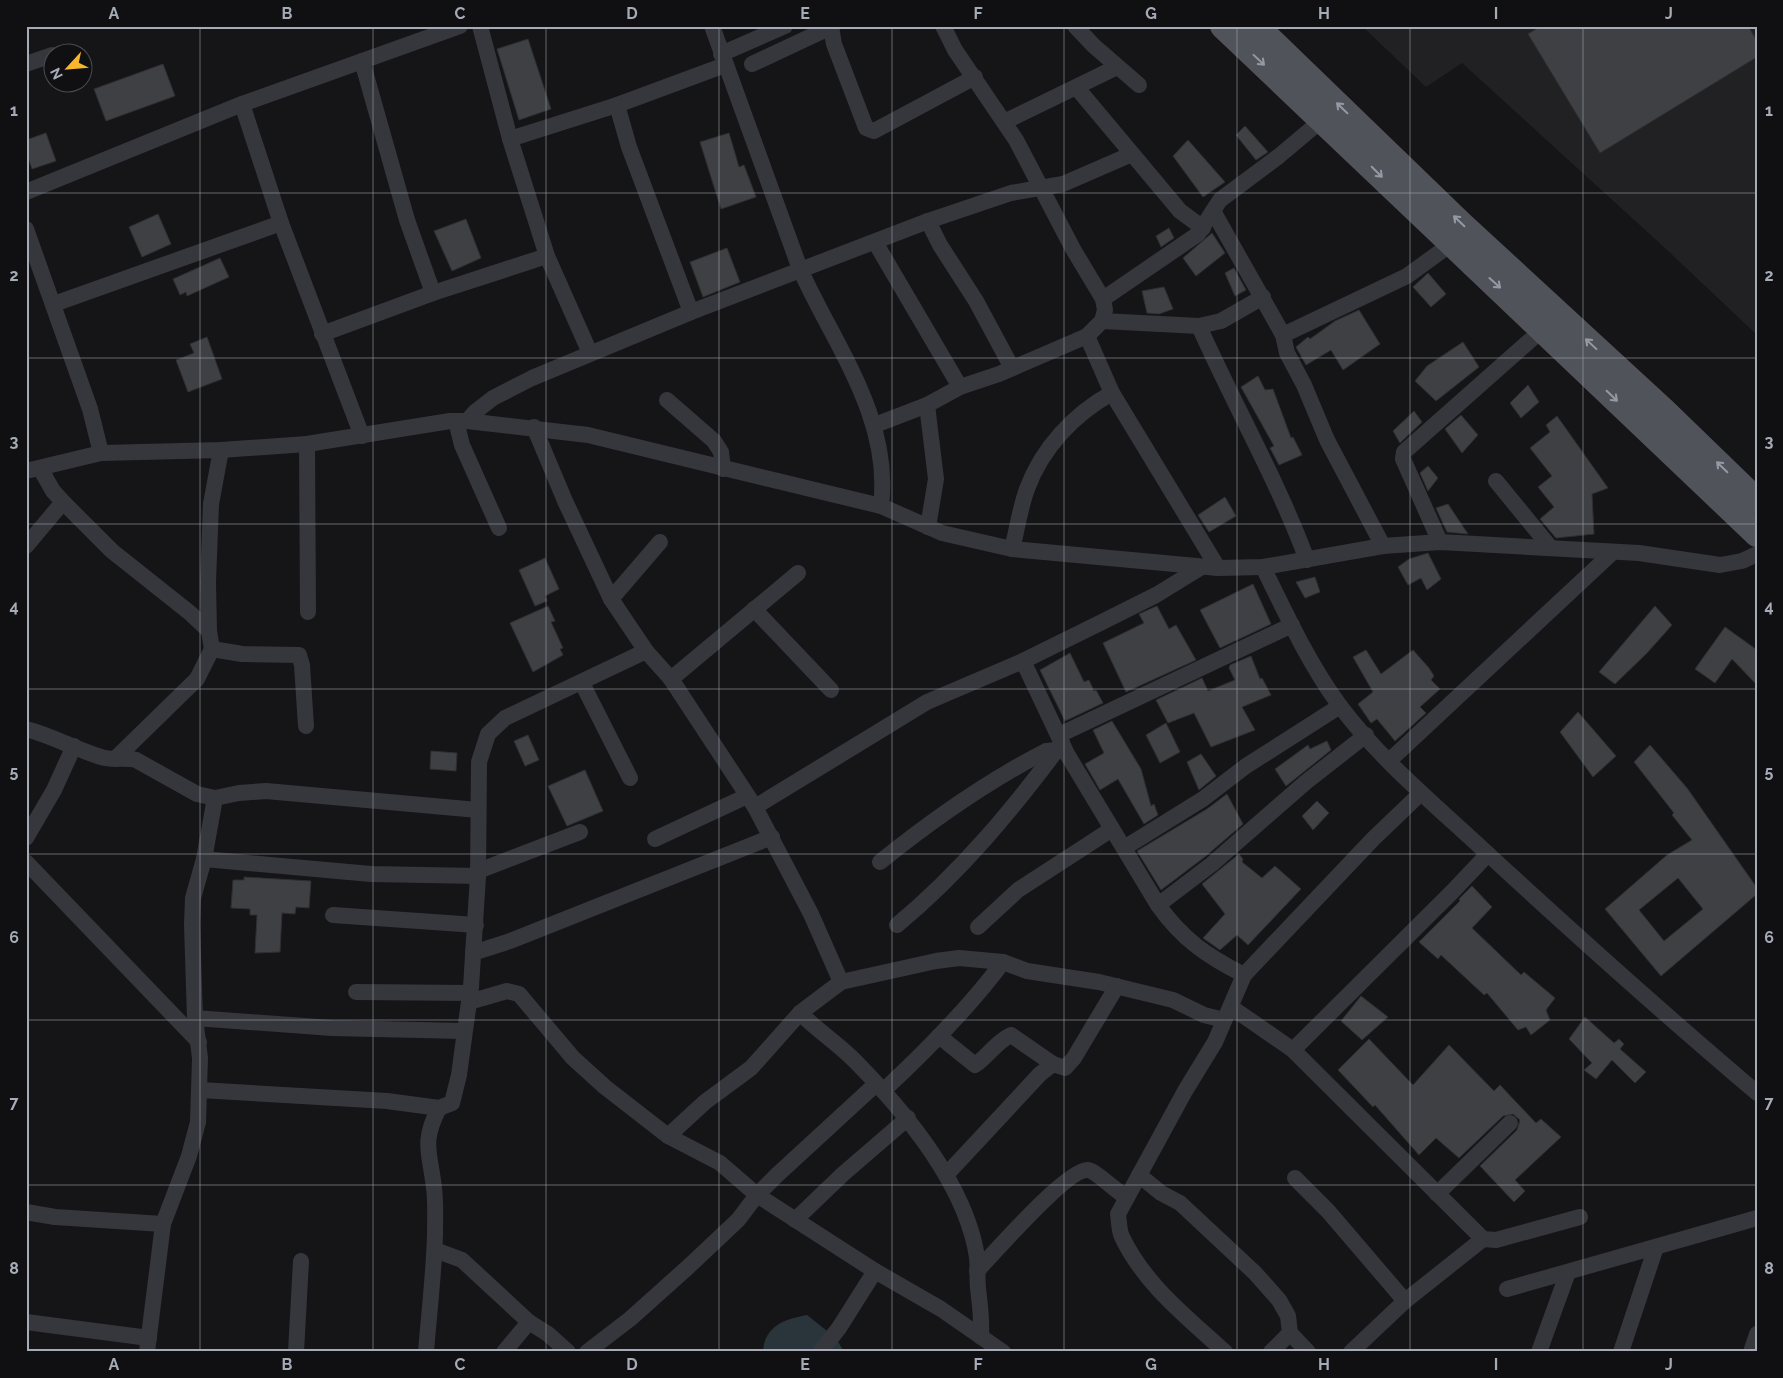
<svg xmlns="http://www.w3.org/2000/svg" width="1783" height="1378" font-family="Raleway,sans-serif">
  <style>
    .built { fill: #212124 }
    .water { fill: #2a343b }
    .building { fill: #3f4044; stroke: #2f2f33; fill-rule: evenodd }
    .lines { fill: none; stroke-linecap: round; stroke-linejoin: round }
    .minor { stroke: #36373c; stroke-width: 16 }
    .primary { stroke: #51535b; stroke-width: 26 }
    .oneway { stroke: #9599a5 }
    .grid { fill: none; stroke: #a6abb8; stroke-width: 1; stroke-opacity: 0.55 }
    .neatline { fill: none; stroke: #a6abb8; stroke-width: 2 }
    .grid-label { font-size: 16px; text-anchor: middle; font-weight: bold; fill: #a6abb8 }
  </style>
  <rect width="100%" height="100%" fill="#151517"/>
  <polygon class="built" points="1362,26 1757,26 1757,335 1666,249 1462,63 1426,87"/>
  <path class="water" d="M807,1315L836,1338L844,1352H763C764,1326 785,1319 807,1315Z"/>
  <g class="building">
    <polygon points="1541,26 1748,26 1757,41 1757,57 1600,153 1528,34"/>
    <polygon points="528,39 551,109 519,120 497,49"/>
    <polygon points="163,64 175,96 106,121 94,89"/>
    <polygon points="1245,126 1268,152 1256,160 1236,135"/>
    <polygon points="46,133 56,161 32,169 26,152 26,140"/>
    <polygon points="729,133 739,167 744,165 756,197 721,209 700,142"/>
    <polygon points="1188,140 1225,182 1203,197 1173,156"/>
    <polygon points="158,214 171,244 142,257 129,227"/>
    <polygon points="466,219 481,258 452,271 434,231"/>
    <polygon points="1169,228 1174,238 1161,247 1156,236"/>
    <polygon points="1212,233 1225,253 1196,276 1183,258"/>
    <polygon points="727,248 740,282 703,297 690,262"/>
    <polygon points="220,258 229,277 187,296 186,292 180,295 173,279"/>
    <polygon points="1234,268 1246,290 1235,296 1225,273"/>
    <polygon points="1428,273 1446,294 1431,307 1413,287"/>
    <polygon points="1164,287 1173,309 1159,314 1147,313 1142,291"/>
    <polygon points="1359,310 1380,344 1343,370 1331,350 1306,365 1296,347 1308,337 1310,339 1335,321"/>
    <polygon points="207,337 222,379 188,392 176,360 194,353 190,344"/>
    <polygon points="1463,342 1479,367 1436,401 1415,381 1427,366"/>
    <polygon points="1258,376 1265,390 1273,389 1291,438 1293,437 1302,455 1279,465 1270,448 1274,446 1241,387"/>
    <polygon points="1528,385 1539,402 1521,418 1510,403"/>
    <polygon points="1414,411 1422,422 1400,443 1393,431"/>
    <polygon points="1461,415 1478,435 1462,453 1445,429"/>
    <polygon points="1557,416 1608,488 1592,494 1594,534 1556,538 1540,519 1554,507 1538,487 1552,476 1530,448 1550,432 1546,425"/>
    <polygon points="1428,466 1438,478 1428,491 1420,473"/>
    <polygon points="1225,497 1236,516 1209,532 1198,515"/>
    <polygon points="1448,504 1468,534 1447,532 1436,508"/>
    <polygon points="1428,553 1441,579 1427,590 1421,578 1408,585 1398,567 1409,559"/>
    <polygon points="545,558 559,589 545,596 547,601 535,606 519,570"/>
    <polygon points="1315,577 1320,592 1305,598 1296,582"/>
    <polygon points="1253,584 1271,624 1220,648 1200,610"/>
    <polygon points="548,606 555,621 551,622 563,648 560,649 563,655 533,672 510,623"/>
    <polygon points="1157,606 1169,629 1176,625 1196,660 1126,692 1103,643 1144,623 1139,614"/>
    <polygon points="1655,606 1672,625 1647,653 1615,684 1599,672"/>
    <polygon points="1725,627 1757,650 1757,685 1732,659 1715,683 1695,669"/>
    <polygon points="1366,650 1381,674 1413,650 1429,668 1434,676 1431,680 1440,689 1420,707 1426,713 1395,741 1377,719 1371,723 1358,704 1373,692 1353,657"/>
    <polygon points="1070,653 1084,682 1089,680 1094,691 1096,690 1103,703 1065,721 1040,670"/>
    <polygon points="1251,656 1260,679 1262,678 1271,695 1242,707 1255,730 1211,747 1194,713 1168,723 1156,700 1202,678 1208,691 1235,680 1229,668 1230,665"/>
    <polygon points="1578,712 1616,756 1593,777 1560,732"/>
    <polygon points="1112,721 1141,769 1151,806 1154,804 1158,815 1144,824 1118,779 1100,790 1085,764 1104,753 1093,730"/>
    <polygon points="1166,723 1180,752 1160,763 1146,735"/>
    <polygon points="528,735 539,760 525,766 514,741"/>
    <polygon points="1327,741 1331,750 1286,786 1275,769 1308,745 1310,749"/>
    <path d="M1650,745L1687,788L1757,888V894L1661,976L1605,909L1667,855L1692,840L1672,815L1674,813L1634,762ZM1678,878L1703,909L1664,941L1639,910Z"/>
    <polygon points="431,751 457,753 456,771 430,769"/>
    <polygon points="1201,754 1216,776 1199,790 1187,762"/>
    <polygon points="585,770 603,811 567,826 548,786"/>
    <polygon points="1227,794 1243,824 1206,856 1161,890 1137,851 1207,809"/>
    <polygon points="1317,801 1329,813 1313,830 1302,816"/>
    <polygon points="1239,854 1243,859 1242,862 1262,878 1275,866 1301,889 1248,945 1237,935 1220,950 1203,938 1225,914 1202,884"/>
    <polygon points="244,877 311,881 309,908 296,907 295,914 282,913 280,952 255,953 257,915 250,915 250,909 231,908 233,880 244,880"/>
    <polygon points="1472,886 1492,907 1472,928 1521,975 1524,972 1555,998 1546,1010 1550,1020 1531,1035 1526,1027 1518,1030 1487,993 1484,995 1441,955 1438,959 1419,942 1460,901 1459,899"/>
    <polygon points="1361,996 1388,1017 1362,1040 1341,1021"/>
    <polygon points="1585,1017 1614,1043 1619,1039 1624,1044 1620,1049 1646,1072 1635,1083 1612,1060 1596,1079 1584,1070 1592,1063 1569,1039"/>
    <polygon points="1369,1039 1413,1085 1449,1045 1494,1091 1500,1085 1536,1123 1541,1119 1561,1137 1515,1180 1525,1191 1514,1202 1480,1166 1517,1130 1520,1120 1513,1114 1503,1116 1459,1158 1436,1138 1419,1155 1375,1105 1373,1107 1338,1070"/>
  </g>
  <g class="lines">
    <g class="minor">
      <polyline points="480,26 510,139 547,256 590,353"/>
      <path d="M712,26L800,269C834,345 892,418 881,506"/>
      <polyline points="833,26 831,27 834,44 866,128 874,131 975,77"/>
      <polyline points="1075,26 1094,46 1139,85"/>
      <polyline points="721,54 785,26"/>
      <polyline points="362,61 407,220 433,293"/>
      <polyline points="26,64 52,55"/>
      <polyline points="752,64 831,27"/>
      <polyline points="1077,88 1180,211 1203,228"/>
      <polyline points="242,104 281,223 362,436"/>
      <polyline points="617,105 629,147 691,312"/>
      <polyline points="1004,122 1117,67"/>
      <polyline points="510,139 617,105 725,65"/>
      <polyline points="26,192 242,104 460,26"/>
      <polyline points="1213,211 1273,317 1283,335 1287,353 1304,385 1327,440 1383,546"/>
      <polyline points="928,221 940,245 976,301 1012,368"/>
      <polyline points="26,229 90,409 101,453"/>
      <polyline points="875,242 960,387"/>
      <polyline points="1103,299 1198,234 1220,200 1279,156 1323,119"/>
      <polyline points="54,304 281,223"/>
      <polyline points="1102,321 1199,326 1221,321 1263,297"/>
      <path d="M1199,326C1234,405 1277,479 1307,560"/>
      <polyline points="322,334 433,293 547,256"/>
      <polyline points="1283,335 1407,276 1451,244"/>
      <polyline points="1087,336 1112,393 1218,568"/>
      <polyline points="667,400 714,441 721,452 723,469"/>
      <polyline points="927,405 936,479 928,527"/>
      <polyline points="456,421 462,445 499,528"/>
      <polyline points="467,421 475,412 493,398 532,378 691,312 928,221 1011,193 1063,184 1132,154"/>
      <polyline points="875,425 927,405 960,387 999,374 1087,336 1102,321 1105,310 1103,299 1073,249 1016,140 955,50 943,26"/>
      <polyline points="534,427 565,501 611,599 646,651 671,679 755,807 811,914 841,982"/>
      <polyline points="307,444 308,612"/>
      <polyline points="40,468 53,491 63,502 112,551 190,613 209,631 212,649 242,654 299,655 302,665 306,726"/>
      <polyline points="26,471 101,453 221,450 307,444 450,421 467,421 588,435 881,506 942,533 1012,549 1218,568 1263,567 1383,546 1440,542 1639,553 1720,565 1742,561 1757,554"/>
      <polyline points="1496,481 1550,547"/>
      <polyline points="1440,542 1403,459 1404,452 1543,329"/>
      <polyline points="26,546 63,502"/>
      <path d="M1012,549C1017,530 1020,508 1027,489C1042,448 1074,414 1112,393"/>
      <path d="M1263,567C1286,614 1309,664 1340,706C1382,762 1438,807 1489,855C1577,936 1665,1015 1757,1093"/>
      <polyline points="611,599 660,542"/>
      <polyline points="754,609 831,690"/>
      <polyline points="209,631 208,582 211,504 221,450"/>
      <path d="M1023,661L1067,754L1158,905C1183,940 1207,956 1244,975"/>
      <polyline points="671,679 798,573"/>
      <polyline points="582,683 630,778"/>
      <path d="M26,729C53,736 75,749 101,757C112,761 125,757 136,760L197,794L215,798L239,793L266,791L478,810"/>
      <polyline points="1059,735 1292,625"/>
      <polyline points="116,758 197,679 212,649"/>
      <polyline points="1390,760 1613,552"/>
      <polyline points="755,807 927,702 1023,661 1100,623 1156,595 1200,568"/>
      <polyline points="26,838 54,790 74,746"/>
      <polyline points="655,839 747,796"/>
      <polyline points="1124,848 1203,799 1246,766 1340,706"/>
      <polyline points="204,859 371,874 478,876"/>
      <polyline points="26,862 199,1042"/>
      <path d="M880,862C932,820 986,782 1046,751L1057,750"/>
      <polyline points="478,871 580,832"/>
      <polyline points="1158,905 1212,864 1306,782 1366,735"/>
      <polyline points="333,915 476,925"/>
      <path d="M897,925C961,872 1013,809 1062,743"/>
      <polyline points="978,927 1018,890 1112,829"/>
      <polyline points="473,953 510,941 772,837"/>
      <polyline points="356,992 470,993"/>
      <polyline points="469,1002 507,991 519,994 573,1058 605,1087 668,1136 720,1163 757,1195 875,1271 941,1309 1003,1352"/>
      <polyline points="1231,1007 1293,1050 1483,1239 1496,1240 1580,1217"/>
      <path d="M800,1013C818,1031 840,1045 857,1063C907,1114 966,1185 977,1257C978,1267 977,1278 978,1288C980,1307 982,1317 981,1337"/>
      <polyline points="195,1018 332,1028 464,1031"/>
      <path d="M939,1036L975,1065C988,1056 996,1042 1011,1035L1053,1064"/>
      <polyline points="1293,1050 1452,892 1488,854"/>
      <polyline points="200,1090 387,1101 439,1108 452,1103 459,1075 471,987 478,876 479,762 488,734 505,718 646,651"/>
      <path d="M883,1091C926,1051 968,1009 1003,962"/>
      <polyline points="668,1136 705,1102 751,1068 800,1013 841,982 936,961 959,958 1003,962 1027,971 1099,982 1173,1000 1204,1015 1224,1020"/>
      <polyline points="946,1175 1040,1074 1053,1064 1065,1068 1074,1058 1117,986"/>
      <polyline points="1139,1175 1161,1193 1180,1203 1255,1273 1279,1300 1288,1316 1290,1333 1308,1352"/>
      <polyline points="1295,1178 1328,1211 1405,1301"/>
      <polyline points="1437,1194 1510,1123"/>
      <polyline points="26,1212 55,1217 163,1224"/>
      <polyline points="795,1220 843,1174 908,1118"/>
      <polyline points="435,1250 462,1260 529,1322 548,1334 568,1352"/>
      <path d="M977,1271C994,1253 1068,1168 1088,1170C1096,1171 1117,1192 1126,1197"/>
      <polyline points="1507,1289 1757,1218"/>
      <polyline points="26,1322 149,1338"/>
      <polyline points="147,1352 163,1224 189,1156 198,1122 200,1058 195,1018 192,925 193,898 204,859 215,798"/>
      <polyline points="296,1352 301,1261"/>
      <path d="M426,1352C429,1313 434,1273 435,1234C435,1219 436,1203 434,1188C430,1152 421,1143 439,1108"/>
      <polyline points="504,1352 529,1322"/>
      <polyline points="587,1352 630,1319 687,1268 738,1220 757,1195 777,1175 876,1084"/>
      <polyline points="820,1352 839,1328 875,1271"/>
      <path d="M1225,1352C1187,1317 1145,1285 1122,1237C1119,1231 1119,1221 1118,1214L1185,1091L1215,1042L1244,975L1373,839L1421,793"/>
      <polyline points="1271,1352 1290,1333"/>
      <polyline points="1351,1352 1405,1301 1483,1239"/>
      <polyline points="1539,1352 1568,1272"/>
      <polyline points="1621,1352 1656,1247"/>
      <polyline points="1751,1352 1757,1334"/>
    </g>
    <g class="primary">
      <polyline points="1223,26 1757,534"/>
      <polyline points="1256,26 1462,225 1664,411 1757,501"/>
    </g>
  </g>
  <defs><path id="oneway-shaft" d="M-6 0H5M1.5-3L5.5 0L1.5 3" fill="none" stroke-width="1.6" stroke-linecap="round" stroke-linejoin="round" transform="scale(1.25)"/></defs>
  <g class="oneway">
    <use href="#oneway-shaft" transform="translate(1259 60) rotate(43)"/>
    <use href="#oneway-shaft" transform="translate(1342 108) rotate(-136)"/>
    <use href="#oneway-shaft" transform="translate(1377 172) rotate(45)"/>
    <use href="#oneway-shaft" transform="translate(1459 221) rotate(-136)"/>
    <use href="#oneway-shaft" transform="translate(1495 283) rotate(42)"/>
    <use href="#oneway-shaft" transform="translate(1591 344) rotate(-137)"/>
    <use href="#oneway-shaft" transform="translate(1612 396) rotate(44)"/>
    <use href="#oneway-shaft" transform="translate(1722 467) rotate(-136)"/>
  </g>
  <path class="grid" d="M200,26V1352M373,26V1352M546,26V1352M719,26V1352M892,26V1352M1064,26V1352M1237,26V1352M1410,26V1352M1583,26V1352M26,193H1757M26,358H1757M26,524H1757M26,689H1757M26,854H1757M26,1020H1757M26,1185H1757"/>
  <rect width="1783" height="1378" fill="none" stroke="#101012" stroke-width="55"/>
  <g transform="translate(68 68) rotate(244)"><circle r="24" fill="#101012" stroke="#4c4e54"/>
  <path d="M0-4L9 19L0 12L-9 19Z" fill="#fab62a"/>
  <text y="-8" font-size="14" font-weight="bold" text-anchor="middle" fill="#a6abb8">N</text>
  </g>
  <rect x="28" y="28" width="1728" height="1322" class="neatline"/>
  <g class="grid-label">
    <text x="114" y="19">A</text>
    <text x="287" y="19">B</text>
    <text x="460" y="19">C</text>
    <text x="632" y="19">D</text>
    <text x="805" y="19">E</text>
    <text x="978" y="19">F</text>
    <text x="1151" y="19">G</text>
    <text x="1324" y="19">H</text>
    <text x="1496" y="19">I</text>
    <text x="1669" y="19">J</text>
    <text x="14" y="116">1</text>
    <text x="1769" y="116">1</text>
    <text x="14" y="281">2</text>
    <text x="1769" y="281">2</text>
    <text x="14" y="447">3</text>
    <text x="1769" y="447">3</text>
    <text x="14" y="612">4</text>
    <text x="1769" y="612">4</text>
    <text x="14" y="777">5</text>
    <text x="1769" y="777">5</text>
    <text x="14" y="943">6</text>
    <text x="1769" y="943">6</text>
    <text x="14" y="1108">7</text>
    <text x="1769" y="1108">7</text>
    <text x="14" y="1274">8</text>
    <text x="1769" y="1274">8</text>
    <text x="114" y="1370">A</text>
    <text x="287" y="1370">B</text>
    <text x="460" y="1370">C</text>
    <text x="632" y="1370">D</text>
    <text x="805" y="1370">E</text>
    <text x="978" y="1370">F</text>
    <text x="1151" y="1370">G</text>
    <text x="1324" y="1370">H</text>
    <text x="1496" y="1370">I</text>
    <text x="1669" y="1370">J</text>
  </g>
</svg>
